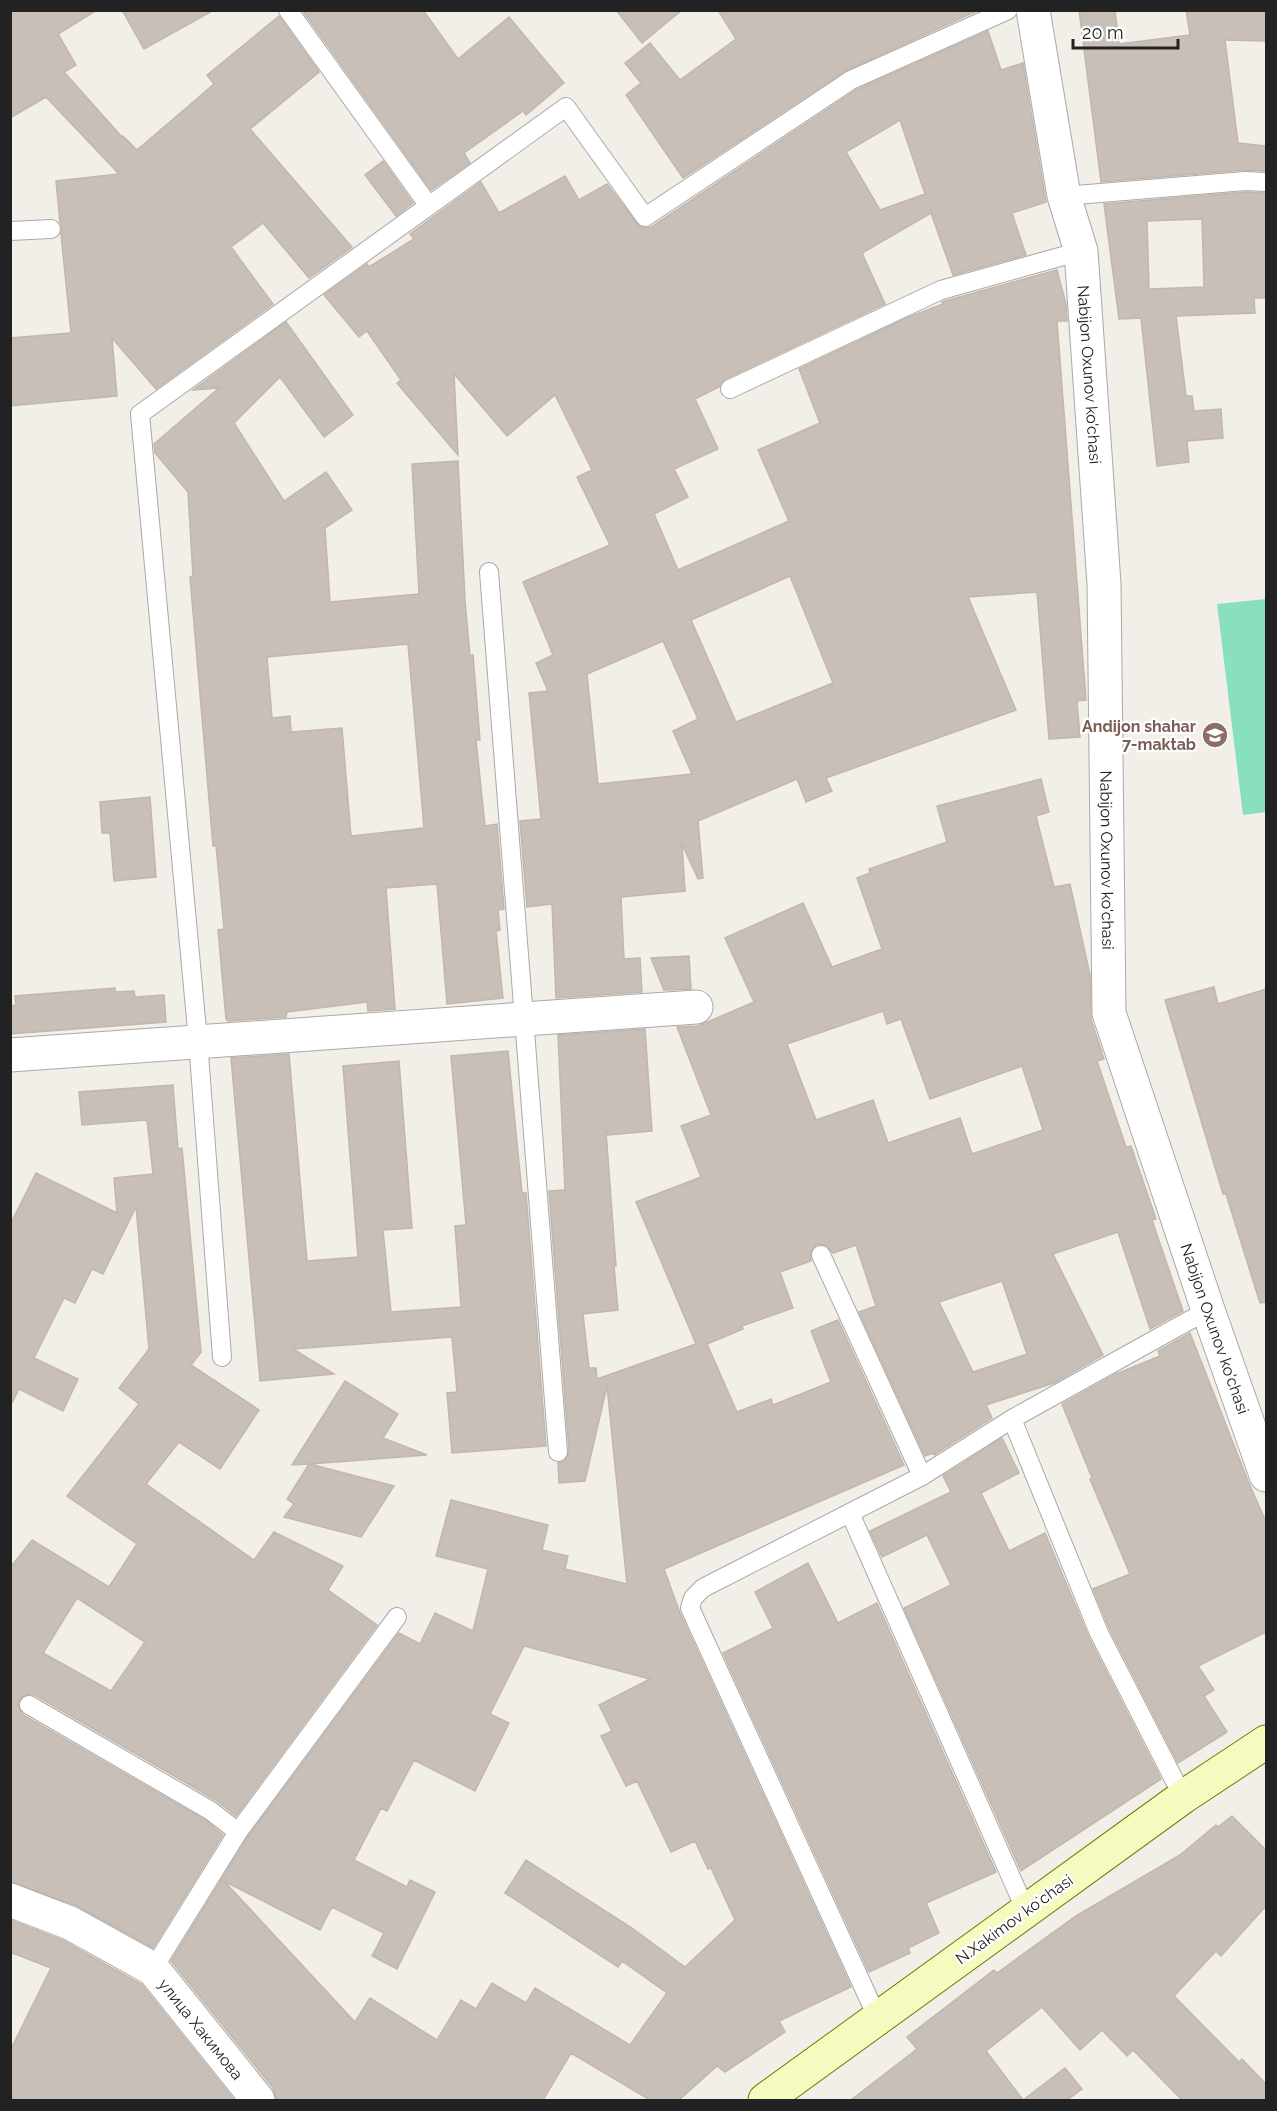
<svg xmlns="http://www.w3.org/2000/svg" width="1277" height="2111" font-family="Raleway,sans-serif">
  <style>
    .pitch { fill: #88e0be }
    .building { fill: #c7bfb8; stroke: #c4b6ab; stroke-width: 1.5; fill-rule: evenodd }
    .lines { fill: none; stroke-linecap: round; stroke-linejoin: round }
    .service-casing { stroke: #a9a9a9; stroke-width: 20 }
    .minor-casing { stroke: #a9a9a9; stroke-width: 35 }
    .secondary-casing { stroke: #707d05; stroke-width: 35 }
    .service { stroke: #fff; stroke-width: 18 }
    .minor { stroke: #fff; stroke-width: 33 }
    .secondary { stroke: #f7fabf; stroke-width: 33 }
    .labels { text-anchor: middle; stroke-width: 4.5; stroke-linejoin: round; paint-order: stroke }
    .street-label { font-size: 16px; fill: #222; stroke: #fff }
    .education-label { font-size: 16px; font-weight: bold; fill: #785e54; stroke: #fff; text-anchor: end }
  </style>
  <rect width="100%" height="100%" fill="#f2efe9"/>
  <polygon class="pitch" points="1266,599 1266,812 1243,815 1217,604"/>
  <g class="building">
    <polygon points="10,10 97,10 58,34 76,65 64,72 122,137 123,136 137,150 214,84 207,75 279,16 319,72 250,129 352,247 309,278 263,223 231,247 273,304 156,389 112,338 117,396 10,406 10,338 71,333 61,234 62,228 60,222 56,181 119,174 46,97 10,118"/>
    <polygon points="122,10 214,10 144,49"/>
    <polygon points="302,10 423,10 458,59 509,17 564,83 526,115 523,111 464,153 470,163 431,190"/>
    <polygon points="616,10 682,10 642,43"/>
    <polygon points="718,10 979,10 845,71 683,178 626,95 641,83 625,63 650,43 680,80 736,39"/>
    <polygon points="1079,10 1115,10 1119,44 1190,35 1186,10 1266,10 1266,41 1225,40 1238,143 1266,146 1266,171 1244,170 1101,182"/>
    <path d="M988,31L1001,70L1023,63L1046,202L1012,213L1026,255L953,275L931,213L862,253L885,304L725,379L719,387L695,399L718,449L674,469L688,497L654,514L678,570L789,521L758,450L820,423L799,369L909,317L943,304L942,302L945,301L1057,270L1066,304L1067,321H1057L1086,700L1077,701L1080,737L1049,739L1037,592L968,597L1016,710L826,778L832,791L806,802L797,779L698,821L703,878L698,879L682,844L685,891L621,897L624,959L640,958L642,992L556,998L552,904L527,907L520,821L541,819L529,693L548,691L536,663L553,655L523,582L610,545L577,477L592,470L555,395L507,436L454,374L458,455L397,383L401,380L367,331L359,337L324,295L367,264L369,267L414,239L410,234L481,182L499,213L565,176L579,200L607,184L638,225L645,228L651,227L856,90ZM900,120L925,194L880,210L846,152ZM790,576L833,683L736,722L691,620ZM663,641L698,719L673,731L692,774L598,784L587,674Z"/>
    <polygon points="383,161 413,203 396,216 365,175"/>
    <path d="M1245,192L1266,193V298H1254L1255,313L1176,316L1186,396H1192L1194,411L1221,409L1223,438L1187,441L1189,462L1157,466L1141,318L1119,319L1104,204ZM1202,219L1204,287L1149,289L1147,221Z"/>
    <path d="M286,322L353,415L324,437L280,377L234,423L284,501L326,472L352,510L325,528L330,602L419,594L412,464L458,461L465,600L470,656L473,655L480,740H476L485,826L497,824L504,909L498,910L500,930L496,931L503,998L447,1004L437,884L386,888L395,1009L368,1011L367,1002L287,1012L286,1017L228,1021L226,1019L218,930L224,929L216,846H213L190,577L193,576L188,492L155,453L154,444L219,388L193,390ZM408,644L424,828L351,836L342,728L291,732L290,716L272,718L267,657Z"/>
    <path d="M1041,779L1049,812L1036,816L1054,887L1070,884L1090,975L1091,1019L1104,1059L1097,1061L1126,1147L1131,1146L1156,1219L1152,1220L1183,1311L1150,1329L1118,1232L1053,1254L1103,1355L1054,1383L986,1405L992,1418L934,1455L933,1453L925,1456L859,1312L876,1306L856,1245L833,1253L827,1246L821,1244L816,1245L810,1253L811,1261L780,1272L793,1308L742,1326L743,1329L707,1344L737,1412L771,1399L773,1405L831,1382L811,1331L838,1320L904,1465L664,1569L680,1613L851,1987L779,2021L785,2032L725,2072L717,2066L679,2100H650L571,2053L543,2100H276L273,2088L171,1961L247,1838L399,1633L420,1644L435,1613L473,1631L488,1569L436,1556L451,1500L548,1525L542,1550L568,1556L565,1569L627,1584L607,1386L585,1481L559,1483L558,1463L565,1461L569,1451L549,1191L565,1190L558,1035L645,1029L652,1131L608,1135L606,1131L616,1266H614L618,1310L583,1314L589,1368H596L597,1379L696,1344L636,1202L701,1177L681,1126L711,1115L677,1027L698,1026L754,1002L725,938L803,903L832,967L882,949L857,878L870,873L869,869L947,842L937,806ZM883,1011L887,1024L901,1019L930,1099L1022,1066L1043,1130L972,1154L960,1118L888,1143L873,1100L816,1120L787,1044ZM1002,1281L1027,1354L973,1372L939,1302ZM524,1646L650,1679L599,1705L612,1731L601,1736L626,1786L637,1781L671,1852L695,1841L708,1869L711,1868L735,1920L685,1967L632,1928L526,1860L505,1893L618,1967L622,1961L667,1993L630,2045L535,1988L526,2003L492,1983L476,2009L461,2000L437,2040L370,1998L355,2022L224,1881L320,1930L332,1907L384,1933L372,1956L397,1969L435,1892L410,1880L407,1887L354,1860L381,1808L387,1811L414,1760L475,1791L509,1723L490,1714Z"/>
    <polygon points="150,797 156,877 114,881 110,833 102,833 100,802"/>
    <polygon points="689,956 691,989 664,990 651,958"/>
    <polygon points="1214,987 1218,1004 1266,989 1266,1302 1260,1303 1226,1194 1223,1194 1165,1000"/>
    <polygon points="115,988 115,992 134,991 135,997 164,995 166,1022 10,1034 10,1006 16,1005 15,996"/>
    <polygon points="508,1051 522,1193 526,1193 546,1446 452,1453 447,1393 457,1392 452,1337 293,1349 334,1374 260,1381 231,1058 289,1054 307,1261 358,1257 343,1066 399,1061 412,1228 383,1230 391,1312 461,1307 455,1226 466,1225 451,1056"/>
    <path d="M173,1085L178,1149L182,1148L201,1352L191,1365L259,1410L220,1469L179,1442L146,1484L254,1560L274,1532L343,1566L328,1590L377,1625L236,1816L217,1801L35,1695L28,1694L20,1699L18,1706L23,1715L205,1820L223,1835L153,1948L77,1906L10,1882V1568L32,1540L109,1587L137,1544L67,1496L139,1404L119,1388L149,1349L136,1207L103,1274L92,1269L75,1303L64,1298L34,1358L78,1379L63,1411L19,1389L10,1407V1225L36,1173L117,1213L114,1178L153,1174L147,1120L82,1125L79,1092ZM77,1598L145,1642L111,1691L43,1653Z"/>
    <polygon points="1190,1333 1248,1481 1266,1522 1266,1632 1198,1666 1214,1690 1204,1696 1227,1732 1178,1763 1109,1628 1093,1589 1130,1574 1090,1479 1092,1478 1062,1404 1116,1374 1160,1356 1158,1351"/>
    <polygon points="345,1381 398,1414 383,1438 427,1455 310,1464 394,1486 361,1537 284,1517 294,1504 287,1499 309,1464 292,1465"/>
    <polygon points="1002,1438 1019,1473 981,1493 1009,1551 1045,1533 1089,1638 1161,1779 1021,1871 904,1608 951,1585 927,1535 882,1557 870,1531 951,1492 943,1476"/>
    <polygon points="808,1563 838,1623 877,1603 996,1872 926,1903 939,1933 908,1948 910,1953 869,1972 723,1653 773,1628 755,1592"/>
    <polygon points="1232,1816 1266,1850 1266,1906 1221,1956 1216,1951 1174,1996 1239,2062 1242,2059 1266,2084 1266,2100 1182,2100 1133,2050 1127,2056 1102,2030 1080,2050 1042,2007 986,2051 1023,2100 1065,2068 1082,2089 1067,2100 851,2100 917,2049 907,2037 994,1970 997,1973 1076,1916 1180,1855 1216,1825 1218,1827"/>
    <polygon points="10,1920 62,1940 141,1984 234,2100 10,2100 10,2051 51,1968 10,1952"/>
  </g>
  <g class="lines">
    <g class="service-casing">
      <g id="service">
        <polyline points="288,10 429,206"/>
        <polyline points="1064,196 1245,181 1266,182"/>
        <polyline points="10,231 51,229"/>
        <polyline points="730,389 941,290 1081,251"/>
        <polyline points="489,572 558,1452"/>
        <polyline points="821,1255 922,1476"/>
        <polyline points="222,1357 198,1041 140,414 566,107 645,217 851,80 1008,10"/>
        <polyline points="1012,1419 1099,1633 1183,1797"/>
        <polyline points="850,1513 1026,1911"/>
        <polyline points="29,1705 211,1811 238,1832"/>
        <polyline points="153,1969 238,1832 397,1617"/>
        <polyline points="878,2019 690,1608 693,1598 703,1588 922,1476 1012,1419 1208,1310"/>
      </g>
    </g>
    <g class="minor-casing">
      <g id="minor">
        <path id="s1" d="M1033,10L1064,196L1081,251L1104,584L1109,1013L1208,1310L1266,1475"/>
        <polyline points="10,1055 696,1007"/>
        <path id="s2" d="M10,1900L70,1923L153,1969L258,2100"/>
      </g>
    </g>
    <g class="secondary-casing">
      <polyline id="secondary" points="765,2100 1183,1797 1266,1742"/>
    </g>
    <use href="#service" class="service"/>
    <use href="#minor" class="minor"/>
    <use href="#secondary" class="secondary"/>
  </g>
  <defs>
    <g id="school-disc" transform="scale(1.35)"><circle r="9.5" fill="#8d6e63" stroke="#fff"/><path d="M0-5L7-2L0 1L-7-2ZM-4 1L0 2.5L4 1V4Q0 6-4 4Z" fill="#fff"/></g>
  </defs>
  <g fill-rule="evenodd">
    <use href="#school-disc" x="1215" y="735"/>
  </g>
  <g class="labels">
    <g class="street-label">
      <text dy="6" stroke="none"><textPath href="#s1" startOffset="370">Nabijon Oxunov ko'chasi</textPath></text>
      <text dy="6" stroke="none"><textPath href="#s1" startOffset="856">Nabijon Oxunov ko'chasi</textPath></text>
      <text dy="6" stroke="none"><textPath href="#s1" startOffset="1342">Nabijon Oxunov ko'chasi</textPath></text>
      <text transform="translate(1014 1919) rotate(-36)" y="6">N.Xakimov koʻchasi</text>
      <text dy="6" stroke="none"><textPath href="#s2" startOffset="236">улица Хакимова</textPath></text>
    </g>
    <g class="education-label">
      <text x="1196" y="732">Andijon shahar<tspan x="1196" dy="18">7-maktab</tspan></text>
    </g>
  </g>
  <rect width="1277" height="2111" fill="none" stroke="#222222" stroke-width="24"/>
  <path d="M1073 39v9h105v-9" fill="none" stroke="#222222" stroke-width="3"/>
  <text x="1082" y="39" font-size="18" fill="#222222" stroke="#ffffff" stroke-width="4.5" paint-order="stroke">20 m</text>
</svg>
